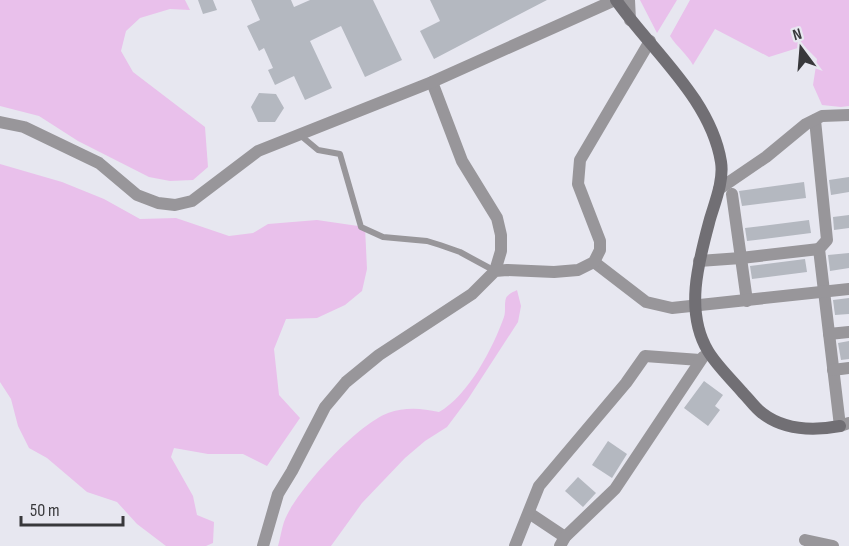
<svg xmlns="http://www.w3.org/2000/svg" width="849" height="546" font-family="'Sofia Sans Condensed',sans-serif">
  <style>
    .green { fill: #e9c0eb }
    .building { fill: #b4b8c0 }
    .lines { fill: none; stroke-linecap: round; stroke-linejoin: round }
    .lane { stroke: #98969a; stroke-width: 6 }
    .street { stroke: #98969a; stroke-width: 12 }
    .secondary { stroke: #716f74; stroke-width: 12 }
  </style>
  <rect width="100%" height="100%" fill="#e7e7f0"/>
  <g class="green">
    <polygon points="0,0 185,0 190,10 170,9 140,18 126,31 121,51 133,72 205,127 208,167 193,180 170,181 149,177 78,141 39,116 0,106"/>
    <polygon points="640,0 677,0 657,33"/>
    <path d="M690,0H849V106L841,107L822,105L813,85L817,59L804,46L769,57L715,29L693,65C687,54 677,47 670,36Z"/>
    <polygon points="0,164 62,182 104,199 140,219 176,218 229,236 253,233 268,224 317,220 365,227 367,269 362,291 345,305 317,318 286,319 274,349 279,395 300,418 267,466 243,454 208,454 174,448 171,457 193,496 197,515 214,522 213,543 206,546 166,546 137,524 117,502 87,492 47,458 29,448 18,426 11,399 0,382"/>
    <path d="M517,290L521,306L518,322L468,399L447,427L425,441L405,458L362,503L331,546H278C281,536 282,524 287,515C302,485 357,425 388,413C405,407 421,408 439,412C468,396 493,348 504,317C506,311 504,304 506,298C508,294 513,292 517,290Z"/>
  </g>
  <g class="building">
    <polygon points="198,0 213,0 217,10 203,14"/>
    <polygon points="251,0 291,0 294,7 310,0 373,0 402,60 365,77 341,26 310,41 332,88 305,100 294,76 275,85 268,70 273,68 264,48 259,51 247,26 260,20"/>
    <polygon points="430,0 547,0 434,59 420,31 440,21"/>
    <polygon points="259,93 276,94 284,108 275,122 258,122 251,107"/>
    <polygon points="849,177 849,192 831,195 829,180"/>
    <polygon points="804,182 806,198 742,206 739,191"/>
    <polygon points="849,215 849,228 834,230 833,217"/>
    <polygon points="809,220 811,233 747,241 745,228"/>
    <polygon points="849,253 849,268 830,271 828,255"/>
    <polygon points="805,259 807,272 752,279 750,266"/>
    <polygon points="849,298 849,314 835,315 833,300"/>
    <polygon points="849,341 849,359 841,360 838,343"/>
    <polygon points="704,381 723,395 715,406 720,410 708,426 684,408"/>
    <polygon points="608,441 627,454 612,478 592,465"/>
    <polygon points="578,477 596,493 583,507 565,491"/>
  </g>
  <g class="lines">
    <polyline class="lane" points="300,135 318,150 340,154 361,227 383,237 427,241 440,245 460,252 495,271"/>
    <g class="street">
      <polyline points="629,0 630,20"/>
      <polyline points="432,82 462,161 497,218 501,235 501,251 495,271"/>
      <polyline points="815,120 827,240 819,249 840,426 849,423"/>
      <polyline points="0,122 24,127 99,163 137,195 158,203 175,205 192,201 258,151 432,82 615,0"/>
      <polyline points="719,189 766,157 806,124 822,116 849,115"/>
      <polyline points="732,194 747,301"/>
      <polyline points="699,261 741,258 819,249"/>
      <polyline points="594,262 646,302 672,308 849,289"/>
      <polyline points="829,334 849,332"/>
      <polyline points="833,370 849,368"/>
      <polyline points="529,513 565,537"/>
      <polyline points="805,540 833,546"/>
      <polyline points="263,546 278,494 292,471 325,407 346,382 379,355 472,294 495,271 507,270 554,272 578,270 594,262 600,250 600,241 578,184 580,160 650,41"/>
      <polyline points="515,546 539,486 626,383 645,356 700,360"/>
      <polyline points="560,546 565,537 615,489 703,357"/>
    </g>
    <path class="secondary" d="M616,0C651,50 711,99 721,162C724,180 715,202 710,219C699,260 684,311 708,351C717,366 732,380 743,393C749,399 755,408 762,413C784,430 813,431 840,426"/>
  </g>
  <g transform="translate(801 48) rotate(344)" stroke="#e7e7f0" stroke-width="4.5" paint-order="stroke">
  <path d="M0-4.5L10 22L0 15L-10 22Z" fill="#38383b"/>
  <text y="-9" font-size="16" font-weight="bold" text-anchor="middle" fill="#38383b">N</text>
  </g>
  <path d="M21 516v9h102v-9" fill="none" stroke="#38383b" stroke-width="3"/>
  <text x="30" y="516" font-size="18" fill="#38383b" stroke="#e7e7f0" stroke-width="4.5" paint-order="stroke">50 m</text>
</svg>
